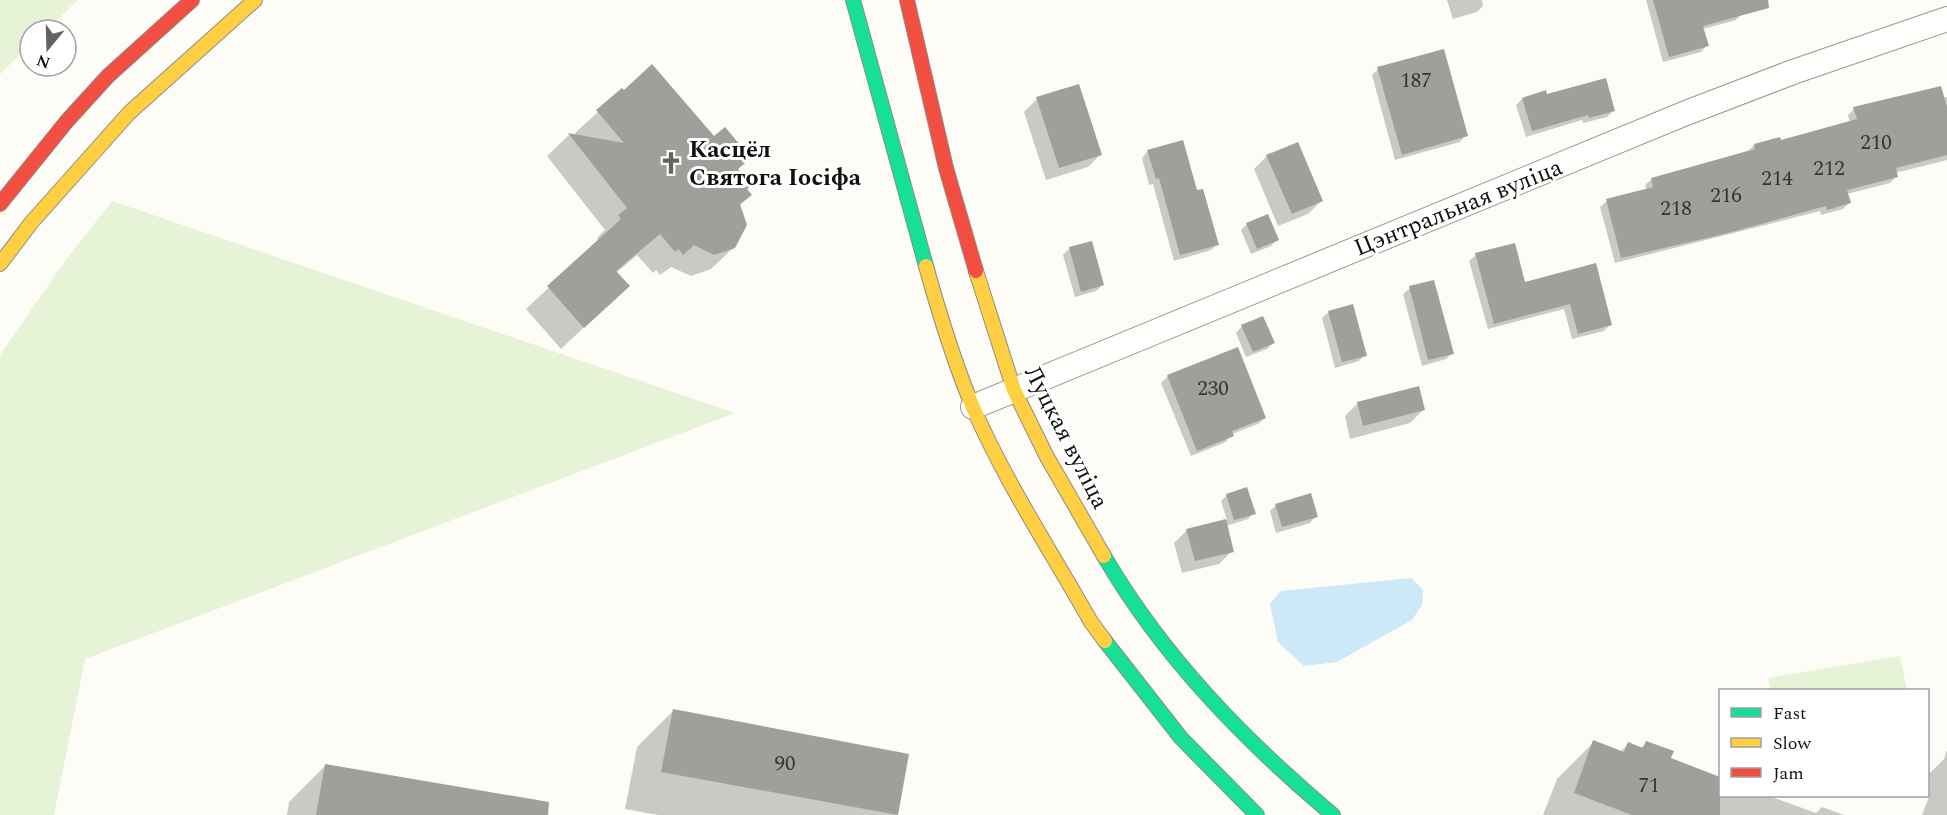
<svg xmlns="http://www.w3.org/2000/svg" width="1947" height="815" font-family="Spectral,serif">
  <style>
    .green { fill: #e7f3d7 }
    .water { fill: #cde8f7 }
    .shadow { fill: #0003 }
    .building { fill: #a19f9c }
    .lines { fill: none; stroke-linecap: round; stroke-linejoin: round }
    .street-casing { stroke: #979795; stroke-width: 26 }
    .fast-casing { stroke: #8e8d8b; stroke-width: 16 }
    .slow-casing { stroke: #8e8d8b; stroke-width: 16 }
    .jam-casing { stroke: #8e8d8b; stroke-width: 16 }
    .street { stroke: #fffffe; stroke-width: 24 }
    .fast { stroke: #16e098; stroke-width: 14 }
    .slow { stroke: #ffcf43; stroke-width: 14 }
    .jam { stroke: #f24e42; stroke-width: 14 }
    .labels { text-anchor: middle; stroke-width: 6; stroke-linejoin: round; paint-order: stroke }
    .number-label { font-size: 21px; fill: #353434 }
    .poi-label { font-size: 24px; font-weight: bold; fill: #111; stroke: #fff; text-anchor: start }
    .street-label { font-size: 24px; fill: #111; stroke: #fff }
  </style>
  <rect width="100%" height="100%" fill="#fdfcf7"/>
  <g class="green">
    <polygon points="0,0 78,0 46,30 30,30 30,45 0,74"/>
    <polygon points="112,201 735,413 85,659 54,815 0,815 0,355 63,264"/>
    <polygon points="1900,656 1907,690 1770,690 1768,678"/>
  </g>
  <polygon class="water" points="1411,578 1423,590 1422,605 1412,620 1337,662 1304,666 1278,642 1270,604 1281,591"/>
  <g class="shadow">
    <polygon points="1447,0 1482,0 1483,6 1477,12 1453,19"/>
    <polygon points="1646,0 1738,0 1742,14 1736,20 1703,29 1707,45 1701,52 1663,62"/>
    <polygon points="1378,69 1466,135 1460,142 1395,160 1372,75"/>
    <polygon points="622,90 737,170 750,195 739,206 734,247 711,269 691,276 671,267 660,275 656,270 653,273 637,255 616,273 628,286 561,349 526,309 599,241 597,238 605,230 547,156 569,135 578,136 575,133"/>
    <polygon points="1546,96 1613,111 1607,117 1583,123 1582,120 1526,137 1516,105 1522,99"/>
    <polygon points="1947,97 1947,160 1895,173 1896,177 1890,183 1847,194 1849,203 1843,209 1821,215 1820,211 1615,263 1600,207 1607,201 1647,190 1645,185 1652,179 1748,151 1754,145 1780,142 1850,123 1848,115 1854,109"/>
    <polygon points="1037,99 1101,154 1088,167 1046,180 1024,112"/>
    <polygon points="1148,151 1196,192 1217,244 1211,250 1174,261 1153,184 1149,185 1142,158"/>
    <polygon points="1267,156 1321,201 1308,214 1278,226 1254,169"/>
    <polygon points="1247,224 1277,240 1271,246 1251,254 1241,230"/>
    <polygon points="1070,248 1103,285 1096,291 1075,297 1063,255"/>
    <polygon points="1476,255 1524,284 1595,265 1610,325 1604,331 1572,339 1564,309 1488,329 1469,261"/>
    <polygon points="1410,288 1452,353 1446,359 1422,366 1403,294"/>
    <polygon points="1329,312 1365,355 1359,361 1335,368 1322,318"/>
    <polygon points="1242,326 1273,343 1267,349 1246,357 1236,333"/>
    <polygon points="1168,376 1265,418 1258,424 1232,434 1226,442 1191,456 1161,383"/>
    <polygon points="1358,403 1423,410 1410,423 1350,439 1345,416"/>
    <polygon points="1227,495 1254,513 1248,519 1226,526 1232,551 1219,564 1182,573 1174,543 1187,530 1227,520 1221,501"/>
    <polygon points="1276,505 1316,516 1310,523 1276,533 1270,511"/>
    <polygon points="673,711 908,755 896,815 658,815 625,809 637,747"/>
    <polygon points="1594,742 1620,752 1628,744 1640,749 1647,742 1669,759 1720,778 1720,796 1769,796 1816,813 1822,807 1844,815 1543,815 1557,779"/>
    <polygon points="1947,750 1947,815 1922,815 1929,797 1924,796 1928,796 1928,775 1944,759"/>
    <polygon points="326,765 523,815 287,815 289,802"/>
  </g>
  <g class="building">
    <polygon points="1653,0 1768,0 1769,8 1703,26 1709,46 1669,57"/>
    <polygon points="1444,49 1468,136 1402,155 1377,67"/>
    <polygon points="652,64 714,136 725,127 751,158 738,169 752,185 747,189 752,195 740,204 747,225 735,248 714,255 694,245 683,255 679,249 675,252 660,234 616,271 630,286 584,328 547,286 621,219 618,215 627,208 568,133 624,143 596,110 622,88 624,90"/>
    <polygon points="1606,78 1615,111 1589,118 1588,115 1532,131 1522,98 1546,90 1547,94"/>
    <polygon points="1079,84 1102,155 1059,168 1036,97"/>
    <polygon points="1941,86 1947,107 1947,155 1896,168 1898,177 1847,190 1851,203 1827,210 1826,206 1724,234 1621,258 1606,199 1653,187 1651,178 1755,149 1754,144 1780,137 1781,140 1857,119 1853,107"/>
    <polygon points="1183,140 1197,190 1203,189 1219,245 1180,255 1159,178 1156,179 1147,150"/>
    <polygon points="1298,142 1323,201 1292,214 1266,155"/>
    <polygon points="1268,214 1279,240 1257,249 1246,223"/>
    <polygon points="1092,241 1104,285 1081,292 1069,247"/>
    <polygon points="1515,243 1525,282 1596,263 1612,325 1578,334 1570,304 1494,324 1475,253"/>
    <polygon points="1434,280 1454,354 1428,360 1409,286"/>
    <polygon points="1353,304 1367,356 1342,362 1328,311"/>
    <polygon points="1263,316 1275,343 1253,352 1241,325"/>
    <polygon points="1238,347 1266,418 1232,431 1234,436 1197,451 1167,375"/>
    <polygon points="1419,386 1425,410 1363,426 1357,402"/>
    <polygon points="1247,487 1256,514 1234,520 1226,494"/>
    <polygon points="1311,493 1318,517 1282,527 1275,504"/>
    <polygon points="1226,519 1234,552 1195,561 1186,529"/>
    <polygon points="673,709 909,754 898,815 661,772"/>
    <polygon points="1593,740 1624,752 1628,742 1643,748 1646,741 1674,751 1671,758 1720,777 1720,815 1632,815 1574,793"/>
    <polygon points="325,764 549,802 548,815 316,815"/>
  </g>
  <g class="lines">
    <g class="street-casing">
      <polyline id="street" points="973,407 1686,113 1793,72 1947,19"/>
    </g>
    <g class="fast-casing">
      <g id="fast">
        <polyline points="853,0 926,266"/>
        <path d="M1104,556C1163,657 1244,740 1333,815"/>
        <polyline points="1105,641 1181,738 1257,815"/>
      </g>
    </g>
    <g class="slow-casing">
      <g id="slow">
        <polyline points="0,264 31,223 129,113 255,0"/>
        <path d="M926,266C939,313 953,359 972,405C1004,480 1051,551 1091,622L1105,641"/>
        <polyline points="976,271 1014,390 1047,457 1104,556"/>
      </g>
    </g>
    <g class="jam-casing">
      <g id="jam">
        <polyline points="907,0 946,168 976,271"/>
        <polyline points="0,204 67,121 108,76 192,0"/>
      </g>
    </g>
    <use href="#street" class="street"/>
    <use href="#fast" class="fast"/>
    <use href="#slow" class="slow"/>
    <use href="#jam" class="jam"/>
  </g>
  <defs>
    <g id="church-bare" transform="scale(1.8)"><path d="M-1.2-6h2.4v3.5h3.3v2.4h-3.3V6h-2.4V-.1h-3.3v-2.4h3.3Z" fill="#646362" stroke="#fff" stroke-width="2.5" paint-order="stroke"/></g>
  </defs>
  <g fill-rule="evenodd">
    <use href="#church-bare" x="671" y="163"/>
  </g>
  <g class="labels">
    <g class="number-label">
      <text x="1416" y="87">187</text>
      <text x="1876" y="149">210</text>
      <text x="1829" y="175">212</text>
      <text x="1777" y="185">214</text>
      <text x="1726" y="202">216</text>
      <text x="1676" y="215">218</text>
      <text x="1213" y="395">230</text>
      <text x="785" y="770">90</text>
      <text x="1649" y="792">71</text>
    </g>
    <g class="poi-label">
      <text x="689" y="157">Касцёл<tspan x="689" dy="28">Святога Іосіфа</tspan></text>
    </g>
    <g class="street-label">
      <text transform="translate(1458 207) rotate(-22)" y="8">Цэнтральная вуліца</text>
      <text transform="translate(1067 437) rotate(63)" y="8">Луцкая вуліца</text>
    </g>
  </g>
  <rect x="1719" y="689" width="210" height="108" fill="#ffffff" stroke="#a0a0a0" stroke-width="1.5"/>
  <rect x="1731" y="708" width="30" height="9" fill="#16e098" stroke="#a0a0a0" stroke-width="1.5"/>
  <text x="1773" y="719" font-size="18" fill="#111111">Fast</text>
  <rect x="1731" y="738" width="30" height="9" fill="#ffcf43" stroke="#a0a0a0" stroke-width="1.5"/>
  <text x="1773" y="749" font-size="18" fill="#111111">Slow</text>
  <rect x="1731" y="768" width="30" height="9" fill="#f24e42" stroke="#a0a0a0" stroke-width="1.5"/>
  <text x="1773" y="779" font-size="18" fill="#111111">Jam</text>
  <g transform="translate(48 48) rotate(199)"><circle r="28" fill="#ffffff" stroke="#a0a0a0" stroke-width="1.5"/>
  <path d="M0-4.5L10 22L0 15L-10 22Z" fill="#646362"/>
  <text y="-9" font-size="16" font-weight="bold" text-anchor="middle" fill="#111111">N</text>
  </g>
</svg>
